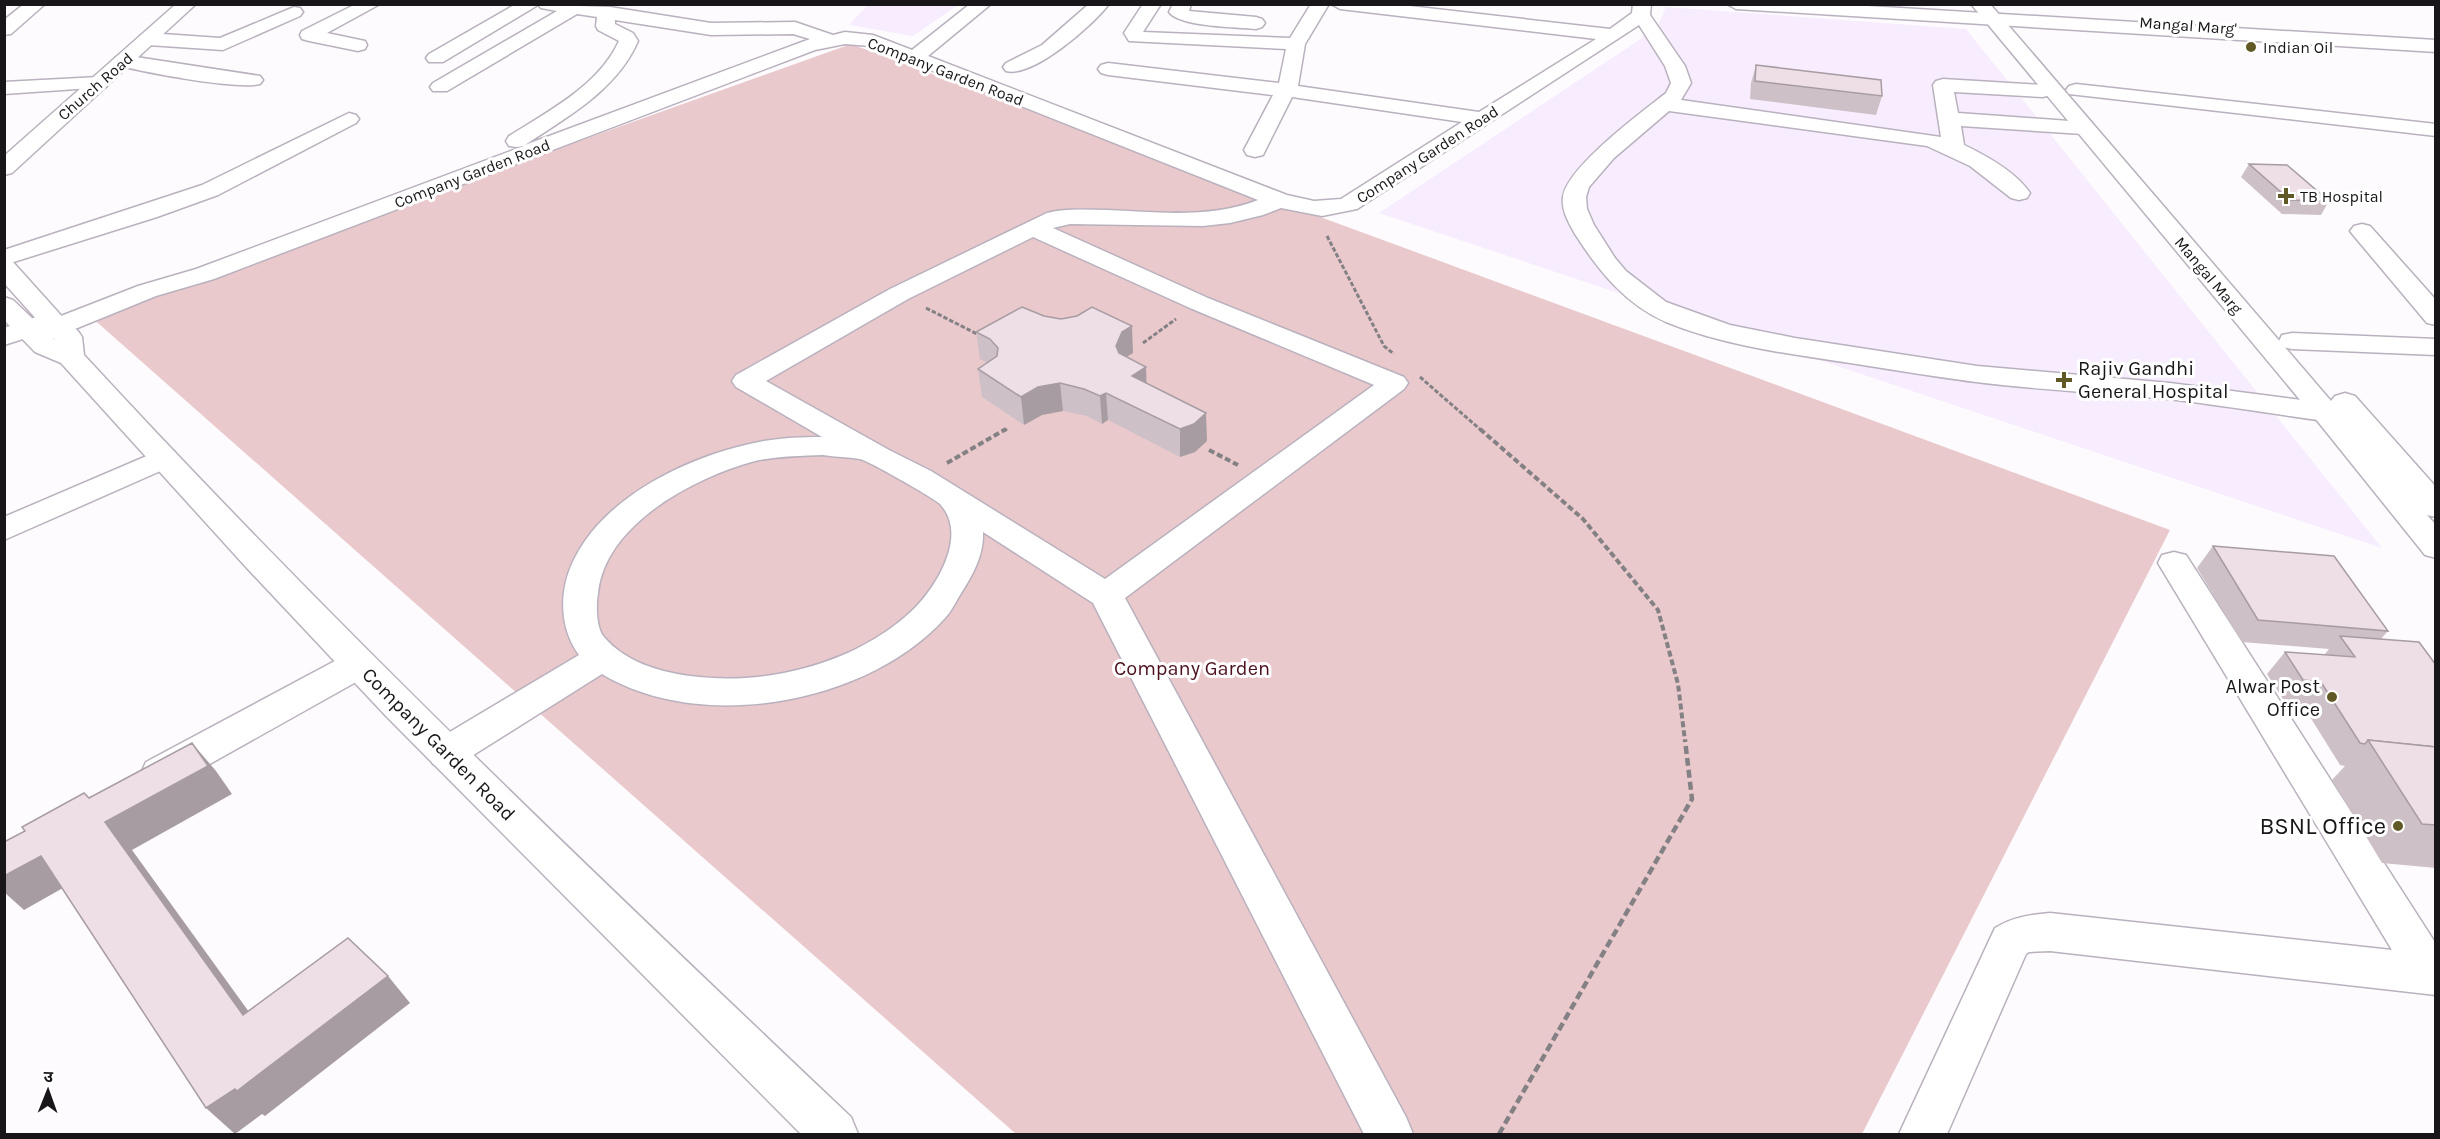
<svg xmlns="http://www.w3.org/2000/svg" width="2440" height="1139" font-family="Karla,'Noto Sans Devanagari',sans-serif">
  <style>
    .built { fill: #f7edfe }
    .green { fill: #eac9cc }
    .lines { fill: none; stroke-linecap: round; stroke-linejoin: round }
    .minor-casing { stroke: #b9b1be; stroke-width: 3 }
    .major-casing { stroke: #b9b1be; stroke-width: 3 }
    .path-far2 { stroke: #848185; stroke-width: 3; stroke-dasharray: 4.5 2; stroke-linecap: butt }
    .path-far1 { stroke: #848185; stroke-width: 4; stroke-dasharray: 6 3; stroke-linecap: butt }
    .path { stroke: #848185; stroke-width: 4.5; stroke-dasharray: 8 4; stroke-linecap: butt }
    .minor { fill: #fff; fill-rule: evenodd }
    .major { fill: #fff; fill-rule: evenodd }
    .wall { fill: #cdc0c7 }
    .shaded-wall { fill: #a79ca2 }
    .building { fill: #eedfe7; stroke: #a79ca2; stroke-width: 1.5 }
    .poi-dot { fill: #615925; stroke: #fff; stroke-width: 2 }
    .labels { text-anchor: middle; stroke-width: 6; stroke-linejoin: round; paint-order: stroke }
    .far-street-label { font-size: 16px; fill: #19161a; stroke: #fff }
    .far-poi-label { font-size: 16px; fill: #19161a; stroke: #fff; text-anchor: start }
    .poi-label { font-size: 20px; fill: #19161a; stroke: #fff; text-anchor: start }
    .park-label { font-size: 20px; fill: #4d121f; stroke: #fff }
    .street-label { font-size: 20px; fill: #19161a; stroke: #fff }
    .near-poi-label { font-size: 24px; fill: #19161a; stroke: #fff; text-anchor: end }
  </style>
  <rect width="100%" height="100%" fill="#fdfbfe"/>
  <g class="built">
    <polygon points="868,5 868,4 958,5 913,36 849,25"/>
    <polygon points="1666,7 1966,29 2382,548 1379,213 1657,28"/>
  </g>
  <polygon class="green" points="851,44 2170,530 1862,1134 1016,1134 90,316"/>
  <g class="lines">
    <g class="minor-casing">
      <g id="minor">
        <polygon points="24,4 45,4 11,34 4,35 4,20"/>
        <polygon points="356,4 380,4 327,33 365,41 367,45 365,49 358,51 309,41 302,39 300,35 302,31"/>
        <path d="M516,4L610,7L711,23L795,22L833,35L845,32L873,35L912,50L970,4H991L928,56L1287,195L1314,201L1341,199L1462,122L1292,97L1263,155L1255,157L1247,155L1244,150L1273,95L1108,75L1101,73L1098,69L1101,65L1108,63L1279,83L1286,49L1129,41L1124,33L1143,4H1161L1143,32L1290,38L1311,4H1329L1305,44L1298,86L1479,112L1596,39L1340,9L1331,4H1392L1610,29L1632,13L1633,4H1651L1650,15L1685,66L1691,83L1681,100L1941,137L1933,85L1936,81L1943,79L2043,85L2050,87L2053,91L2050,95L2043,97L1954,92L1958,113L2083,122L2090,124L2094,128L2090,132L2083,134L1961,126L1964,145C1987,156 2016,172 2030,193L2027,198L2019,200L2011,198L1970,166L1927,146L1669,111L1614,158L1589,187L1586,197L1587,209L1594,225L1615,258L1626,271L1666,302L1730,325L1795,338L1977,366L2170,383L2325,403L2335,406L2339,412L2335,418L2325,421C2273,414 2221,405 2168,399C2104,393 2040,390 1976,382C1938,377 1901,371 1863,365C1798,355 1727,347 1666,322C1625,304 1598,270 1575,234C1569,223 1561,210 1563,197C1567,167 1642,112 1666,93L1671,83L1665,66L1639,25L1357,209L1322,216L1281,208L1263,215L1230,223L1203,226L1070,224L1053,228L1208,298L1404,377L1408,383L1404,389L1125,598L1406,1117L1413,1134H1364L1093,603L983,532C984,556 972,576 960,595C955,603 951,612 945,618C868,704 701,734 602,674L459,764L446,768L433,764L427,753L433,742L579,655C563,633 560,606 566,581C587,504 683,458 754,443C776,438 799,437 822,437L736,387L732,381L736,375L890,289L1047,213C1066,208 1087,210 1107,210C1156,212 1211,219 1258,200L870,46L845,44L815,50L214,279L156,296L43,342L34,344L23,339L4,345V328L51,312L61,316L138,286L196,269L524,146L517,147L509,146L506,141L509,136C549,111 599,85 619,41L598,30L596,26L597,17L577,14L447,91H433L430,87L433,83L557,11L541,8L538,5L443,62H429L426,58L429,54ZM615,20L711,35L793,34L810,39L525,145C567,117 617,90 638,41L633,33L615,24ZM1033,237L1190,308L1374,385L1105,579L931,471L889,450L766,381L908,299ZM823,455C835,457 848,457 860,459C867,460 934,498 940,504C966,532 942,576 922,600C903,623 871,643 843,655C795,675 742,683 690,676C660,672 625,662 604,637C596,628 596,605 598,593C605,524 695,477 755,461C777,456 800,456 823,455Z"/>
        <path d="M1089,4H1109C1093,25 1033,78 1006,71L1003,67L1006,63L1042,45Z"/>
        <path d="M1173,4H1191L1189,11L1256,17L1262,19L1265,23L1262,27L1256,29C1237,27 1180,27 1169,12Z"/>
        <polygon points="1727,4 1834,4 2436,40 2436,52 1736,9"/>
        <polygon points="294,7 300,8 303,12 300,16 223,50 148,45 141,43 139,39 141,35 148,33 220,38"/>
        <path d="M123,55L260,76L263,80L260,84C235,90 144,72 116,65L113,61L116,57Z"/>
        <polygon points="99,77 106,79 109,83 106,87 4,94 4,82"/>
        <polygon points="2076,84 2436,124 2436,136 2069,94 2066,90 2069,86"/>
        <polygon points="349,113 356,115 359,119 356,123 218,195 157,217 4,265 4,250 202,185"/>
        <polygon points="2362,224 2370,226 2436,300 2436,325 2427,323 2354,236 2350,231 2354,226"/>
        <polygon points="2292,333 2436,339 2436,355 2292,349 2282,347 2279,341 2282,335"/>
        <polygon points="163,449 174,451 178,458 174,465 4,540 4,517"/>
        <path d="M2174,552L2186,555L2436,944V995L2050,951L2029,952L2026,954L1947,1134H1899L1995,928C2013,917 2029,915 2050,913L2392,950L2158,563L2162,555Z"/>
        <polygon points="359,651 372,655 377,664 372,673 174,784 160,788 146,784 141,773 146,762 346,655"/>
      </g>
    </g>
    <g class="major-casing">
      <g id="major">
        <polygon points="176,4 196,4 12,173 4,175 4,156"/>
        <polygon points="1971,4 1990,4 2331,401 2335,396 2345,393 2355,396 2436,487 2436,517 2427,515 2436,525 2436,558 2425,555 2315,418"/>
        <path d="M4,260L13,262L66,321L78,331L82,337L84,355C329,621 589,869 851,1117L858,1134H801L386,716L245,566L61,363L35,352L4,320V297L13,300L56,341L4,283Z"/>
      </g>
    </g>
    <g class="path-far2">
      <polyline points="1327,236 1384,346 1394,354"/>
      <polyline points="926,308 981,336"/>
      <polyline points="1143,343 1176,319"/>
      <polyline points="1420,377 1482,431"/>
      <polyline points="1004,431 1007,429"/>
    </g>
    <g class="path-far1">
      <polyline points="1480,429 1583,519 1658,610 1678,684 1685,741"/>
      <polyline points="1209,450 1238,465"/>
      <polyline points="947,463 1006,429"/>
    </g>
    <polyline class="path" points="1499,1134 1692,799 1685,740"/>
    <use href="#minor" class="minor"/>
    <use href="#major" class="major"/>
  </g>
  <g class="wall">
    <polygon points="1756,65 1882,96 1876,115 1750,99 1751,83"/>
    <polygon points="2249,164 2329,201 2321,215 2282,214 2241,177"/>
    <polygon points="1044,316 1061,319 1133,353 1126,357 1146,367 1146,384 1207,441 1195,452 1180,457 1108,420 1102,424 1087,416 1063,411 1042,415 1024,425 982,397 978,369 988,363 980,359 976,332"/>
    <polygon points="2213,546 2388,631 2381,639 2436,665 2436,868 2382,863 2332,780 2345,766 2340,765 2302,704 2285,702 2267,674 2285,652 2324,655 2329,649 2242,642 2197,568"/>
  </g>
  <g class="shaded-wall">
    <polygon points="1132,326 1133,353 1123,359 1118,373 1116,346 1122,332"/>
    <polygon points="1146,367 1147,395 1132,376"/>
    <polygon points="1060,383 1063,411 1042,415 1024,425 1021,397 1038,387"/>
    <polygon points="1106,393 1108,420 1102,424 1100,396"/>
    <polygon points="1206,413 1207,441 1195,452 1180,457 1180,429"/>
    <polygon points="192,743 216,771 232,794 132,850 270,1041 243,1015 105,822 110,819"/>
    <polygon points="41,856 70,884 24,910 4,892 4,876"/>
    <polygon points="388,976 410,1003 265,1116 262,1114 235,1134 206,1108"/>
  </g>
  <g class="building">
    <polygon points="1756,65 1881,80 1882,96 1755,81"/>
    <polygon points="2249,164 2287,165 2329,201 2290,200"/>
    <polygon points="1022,307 1044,316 1061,319 1077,316 1092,307 1132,326 1122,332 1116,346 1119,353 1146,367 1132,376 1206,413 1194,424 1180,429 1106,393 1100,396 1084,389 1060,383 1038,387 1021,397 978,369 997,356 998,348 990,339 976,332"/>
    <polygon points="2213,546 2334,556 2388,631 2258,620"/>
    <polygon points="2340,636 2419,642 2436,665 2436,747 2368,740 2365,744 2360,743 2321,682 2303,680 2285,652 2355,657"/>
    <polygon points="2368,740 2436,747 2436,825 2422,824"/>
    <polygon points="192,743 208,766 105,822 243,1015 348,938 388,976 237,1091 235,1089 206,1108 41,856 4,876 4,842 25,831 22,827 84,793 89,798"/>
  </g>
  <g class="poi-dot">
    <circle cx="2251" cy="47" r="6"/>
    <path d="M2283 187h6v6h6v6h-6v6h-6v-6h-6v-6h6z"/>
    <path d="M2061 371h6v6h6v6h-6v6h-6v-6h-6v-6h6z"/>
    <circle cx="2332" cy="697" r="6"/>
    <circle cx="2398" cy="826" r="6"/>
  </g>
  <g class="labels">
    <g class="far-street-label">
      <text transform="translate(2188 25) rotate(4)" y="6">Mangal Marg'</text>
      <text transform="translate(946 71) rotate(21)" y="6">Company Garden Road</text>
      <text transform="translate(95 86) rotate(-41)" y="6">Church Road</text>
      <text transform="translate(1427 154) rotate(-33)" y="6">Company Garden Road</text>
      <text transform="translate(472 173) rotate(-21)" y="6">Company Garden Road</text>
      <text transform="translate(2209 275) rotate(50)" y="6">Mangal Marg</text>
    </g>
    <g class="far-poi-label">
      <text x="2263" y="53">Indian Oil</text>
      <text x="2300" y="202">TB Hospital</text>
    </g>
    <g class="poi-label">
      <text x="2078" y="375">Rajiv Gandhi<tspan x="2078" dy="23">General Hospital</tspan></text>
      <text x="2320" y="693" text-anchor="end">Alwar Post<tspan x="2320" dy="23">Office</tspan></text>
    </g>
    <g class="park-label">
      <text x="1192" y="675">Company Garden</text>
    </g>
    <g class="street-label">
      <text transform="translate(439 744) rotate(45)" y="7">Company Garden Road</text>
    </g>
    <g class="near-poi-label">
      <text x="2386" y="834">BSNL Office</text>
    </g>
  </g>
  <rect width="2440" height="1139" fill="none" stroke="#19161a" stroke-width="12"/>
  <g transform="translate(48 1091) rotate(1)" stroke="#ffffff" stroke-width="4.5" paint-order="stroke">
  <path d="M0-4.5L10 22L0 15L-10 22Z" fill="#19161a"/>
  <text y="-9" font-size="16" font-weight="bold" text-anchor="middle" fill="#19161a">उ</text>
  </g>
</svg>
